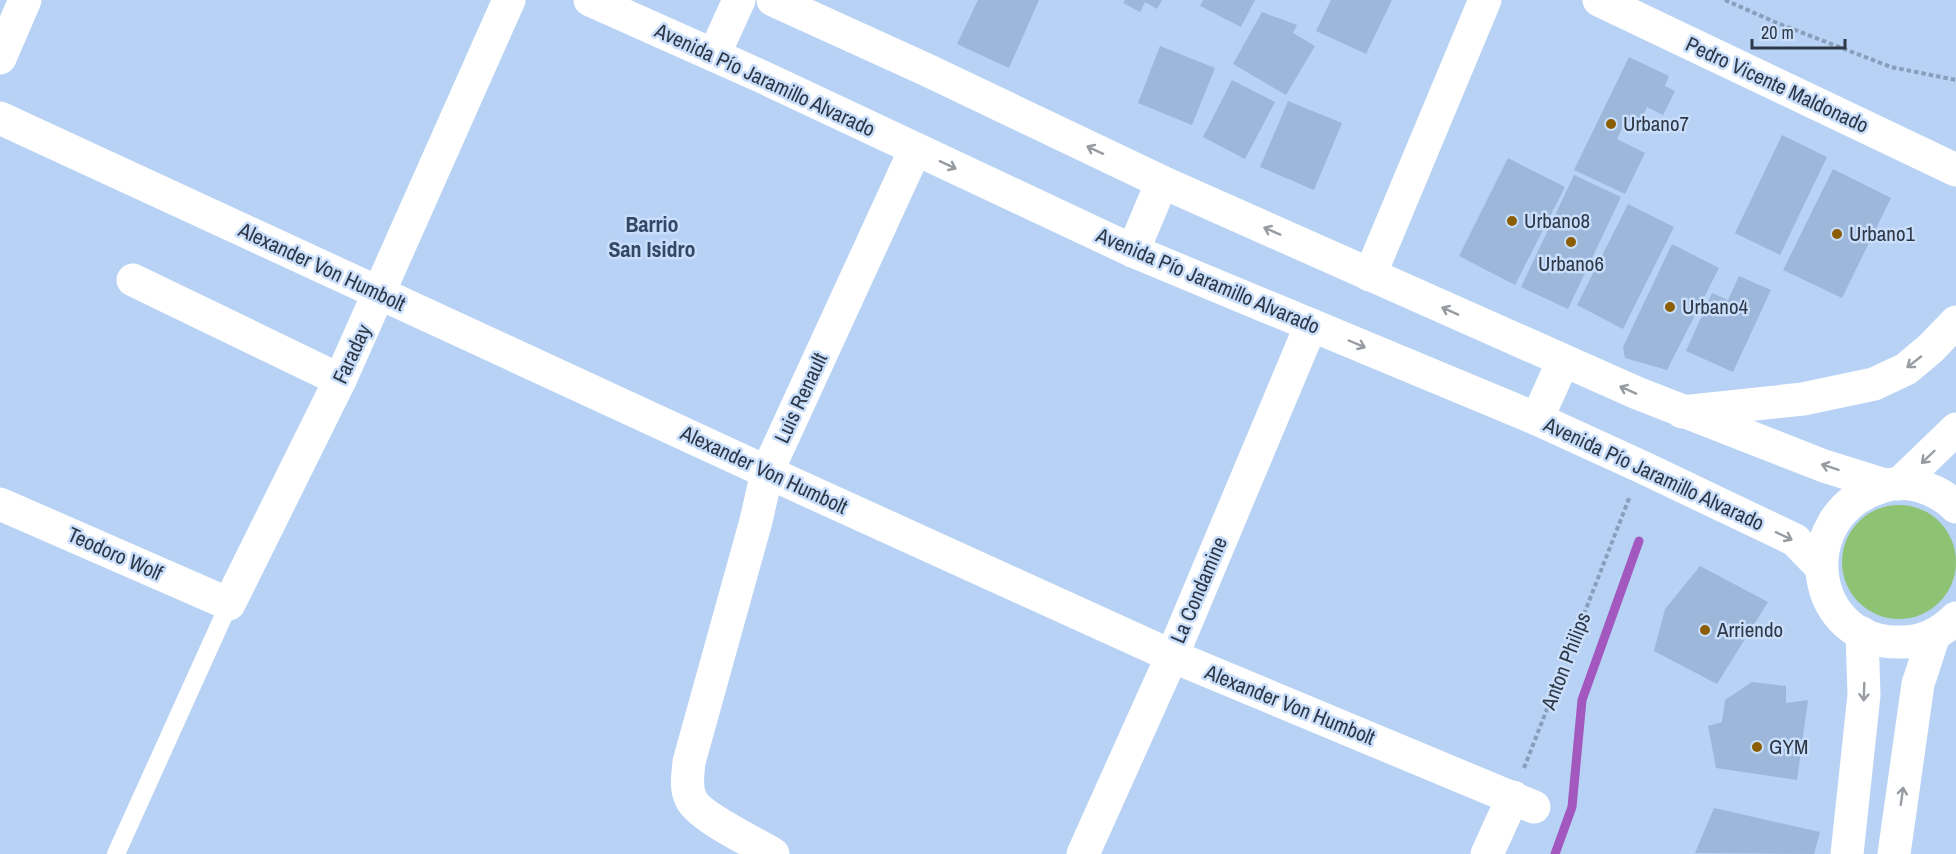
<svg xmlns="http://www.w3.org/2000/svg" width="1956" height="854" font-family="'Archivo Narrow',sans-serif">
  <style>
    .green { fill: #8dc372 }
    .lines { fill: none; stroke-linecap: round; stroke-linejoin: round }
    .stream { stroke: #a258be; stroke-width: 9 }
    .building { fill: #9db7da }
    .path { stroke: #899eba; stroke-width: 4; stroke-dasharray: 4.5 3; stroke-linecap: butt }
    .lane { stroke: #fff; stroke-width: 18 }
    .street { stroke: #fff; stroke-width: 33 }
    .secondary { stroke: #fff; stroke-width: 33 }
    .primary { stroke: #fff; stroke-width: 33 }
    .oneway { stroke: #969ca2 }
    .poi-dot { fill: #8c5e03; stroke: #c9defb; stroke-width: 2 }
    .labels { text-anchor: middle; stroke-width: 5; stroke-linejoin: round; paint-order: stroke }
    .street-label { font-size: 21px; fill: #2e3846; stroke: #c9defb }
    .poi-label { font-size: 21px; fill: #2e3846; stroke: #c9defb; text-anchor: start }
    .neighbourhood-label { font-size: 22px; font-weight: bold; fill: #324866; stroke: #c9defb }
  </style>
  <rect width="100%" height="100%" fill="#b7d2f5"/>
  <circle class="green" cx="1899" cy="562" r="57"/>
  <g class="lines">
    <polyline class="stream" points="1555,854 1572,807 1582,700 1639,541"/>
  </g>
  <g class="building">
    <polygon points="978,0 1039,0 1009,68 957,44"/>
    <polygon points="1125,0 1162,0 1157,9 1145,2 1140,12 1123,3"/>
    <polygon points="1203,0 1255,0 1241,27 1200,6"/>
    <polygon points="1331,0 1392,0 1366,54 1316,31"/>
    <polygon points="1262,12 1297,25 1293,33 1315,46 1286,95 1233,64"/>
    <polygon points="1160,46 1215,68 1192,125 1138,103"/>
    <polygon points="1629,57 1669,76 1665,86 1675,91 1663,115 1647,107 1638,127 1626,120 1617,139 1645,153 1625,194 1574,170"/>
    <polygon points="1232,80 1275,102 1245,159 1203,137"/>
    <polygon points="1288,101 1342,123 1314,190 1260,167"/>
    <polygon points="1782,135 1827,157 1780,255 1735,233"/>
    <polygon points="1508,158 1565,187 1515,285 1459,256"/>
    <polygon points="1833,169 1891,198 1842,298 1783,270"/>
    <polygon points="1574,175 1621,197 1568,309 1521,287"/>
    <polygon points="1628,204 1674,227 1623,329 1577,305"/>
    <polygon points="1672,244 1719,268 1667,370 1625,358 1623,347"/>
    <polygon points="1739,276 1771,290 1733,372 1686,351 1712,293 1728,300"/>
    <polygon points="1700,566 1768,602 1717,684 1654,651 1665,609"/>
    <polygon points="1752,682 1786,686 1786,703 1808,700 1797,780 1716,768 1708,726 1722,722 1725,700"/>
    <polygon points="1714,808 1820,832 1814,854 1695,853"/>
  </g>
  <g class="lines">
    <g class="path">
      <polyline points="1725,0 1777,23 1891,67 1956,80"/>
      <polyline points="1524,768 1630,496"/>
    </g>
    <polyline class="lane" points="116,854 229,604"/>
    <g class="street">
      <polyline points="1599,0 1956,170"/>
      <polyline points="0,58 25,0"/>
      <polyline points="0,118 767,472 1172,656 1534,807"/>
      <polyline points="1370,275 1485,0"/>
      <polyline points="133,280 340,380"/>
      <polyline points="1682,412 1803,399 1874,384 1906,369 1931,348 1956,322"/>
      <polyline points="0,504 229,604 340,380 509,0"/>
      <path d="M773,854C755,843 698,816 691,799C685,787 688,775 689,762L756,521L767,472L915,150"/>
      <polyline points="1487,854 1513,797"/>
    </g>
    <polyline class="secondary" points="1083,854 1172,656 1311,325"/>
    <g class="primary">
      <polyline points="590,0 767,79 1133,251 1537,419 1642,467 1795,540 1821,567"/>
      <polyline points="773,0 927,70 1162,182 1637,393 1824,466 1885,485"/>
      <polyline points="714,55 739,0"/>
      <polyline points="1133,251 1162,182"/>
      <polyline points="1537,419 1563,361"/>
      <polyline points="1899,484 1956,429"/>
      <path d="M1956,507C1937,488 1907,478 1881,487C1791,515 1808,646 1903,642C1923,642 1942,632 1956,618"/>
      <polyline points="1847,854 1864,695 1862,633"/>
      <polyline points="1894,854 1918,684 1934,635"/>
    </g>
  </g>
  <defs><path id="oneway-shaft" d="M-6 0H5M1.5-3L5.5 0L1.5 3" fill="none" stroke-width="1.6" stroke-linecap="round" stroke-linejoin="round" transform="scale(1.5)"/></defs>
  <g class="oneway">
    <use href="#oneway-shaft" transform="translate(1095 150) rotate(-155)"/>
    <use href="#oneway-shaft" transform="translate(948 165) rotate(25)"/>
    <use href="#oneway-shaft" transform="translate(1272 231) rotate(-156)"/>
    <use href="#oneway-shaft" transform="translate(1450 311) rotate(-156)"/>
    <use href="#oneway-shaft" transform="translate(1357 344) rotate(23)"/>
    <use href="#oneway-shaft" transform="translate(1914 362) rotate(142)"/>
    <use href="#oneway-shaft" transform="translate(1628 390) rotate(-156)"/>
    <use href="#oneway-shaft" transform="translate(1928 457) rotate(136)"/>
    <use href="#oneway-shaft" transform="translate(1830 467) rotate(-162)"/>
    <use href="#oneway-shaft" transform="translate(1784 536) rotate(25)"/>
    <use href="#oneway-shaft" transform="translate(1864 692) rotate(92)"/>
    <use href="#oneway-shaft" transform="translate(1902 796) rotate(-82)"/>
  </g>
  <g class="poi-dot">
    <circle cx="1611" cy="124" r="6"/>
    <circle cx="1512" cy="221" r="6"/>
    <circle cx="1837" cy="234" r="6"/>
    <circle cx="1571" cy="242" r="6"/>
    <circle cx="1670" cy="307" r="6"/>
    <circle cx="1705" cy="630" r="6"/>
    <circle cx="1757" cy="747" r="6"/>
  </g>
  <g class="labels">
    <g class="street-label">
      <text transform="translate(765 80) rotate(25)" y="7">Avenida Pío Jaramillo Alvarado</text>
      <text transform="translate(1777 85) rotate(25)" y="7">Pedro Vicente Maldonado</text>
      <text transform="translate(322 267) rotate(25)" y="7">Alexander Von Humbolt</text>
      <text transform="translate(1208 281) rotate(23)" y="7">Avenida Pío Jaramillo Alvarado</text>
      <text transform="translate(352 354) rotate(-65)" y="7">Faraday</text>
      <text transform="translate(801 398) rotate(-65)" y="7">Luis Renault</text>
      <text transform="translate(764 470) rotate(25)" y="7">Alexander Von Humbolt</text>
      <text transform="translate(1654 474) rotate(25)" y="7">Avenida Pío Jaramillo Alvarado</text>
      <text transform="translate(115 554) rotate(24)" y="7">Teodoro Wolf</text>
      <text transform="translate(1199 590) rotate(-67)" y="7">La Condamine</text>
      <text transform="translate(1566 661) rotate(-69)" y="7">Anton Philips</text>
      <text transform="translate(1290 705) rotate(22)" y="7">Alexander Von Humbolt</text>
    </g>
    <g class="poi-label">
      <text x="1623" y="131">Urbano7</text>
      <text x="1524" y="228">Urbano8</text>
      <text x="1849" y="241">Urbano1</text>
      <text x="1571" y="271" text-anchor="middle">Urbano6</text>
      <text x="1682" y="314">Urbano4</text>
      <text x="1717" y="637">Arriendo</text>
      <text x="1769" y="754">GYM</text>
    </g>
    <g class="neighbourhood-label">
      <text x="652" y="232">Barrio<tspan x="652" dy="25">San Isidro</tspan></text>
    </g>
  </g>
  <path d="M1752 39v9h93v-9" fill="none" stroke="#2e3846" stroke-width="3"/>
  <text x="1761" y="39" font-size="18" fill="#2e3846" stroke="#c9defb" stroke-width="4.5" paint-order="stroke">20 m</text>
</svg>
